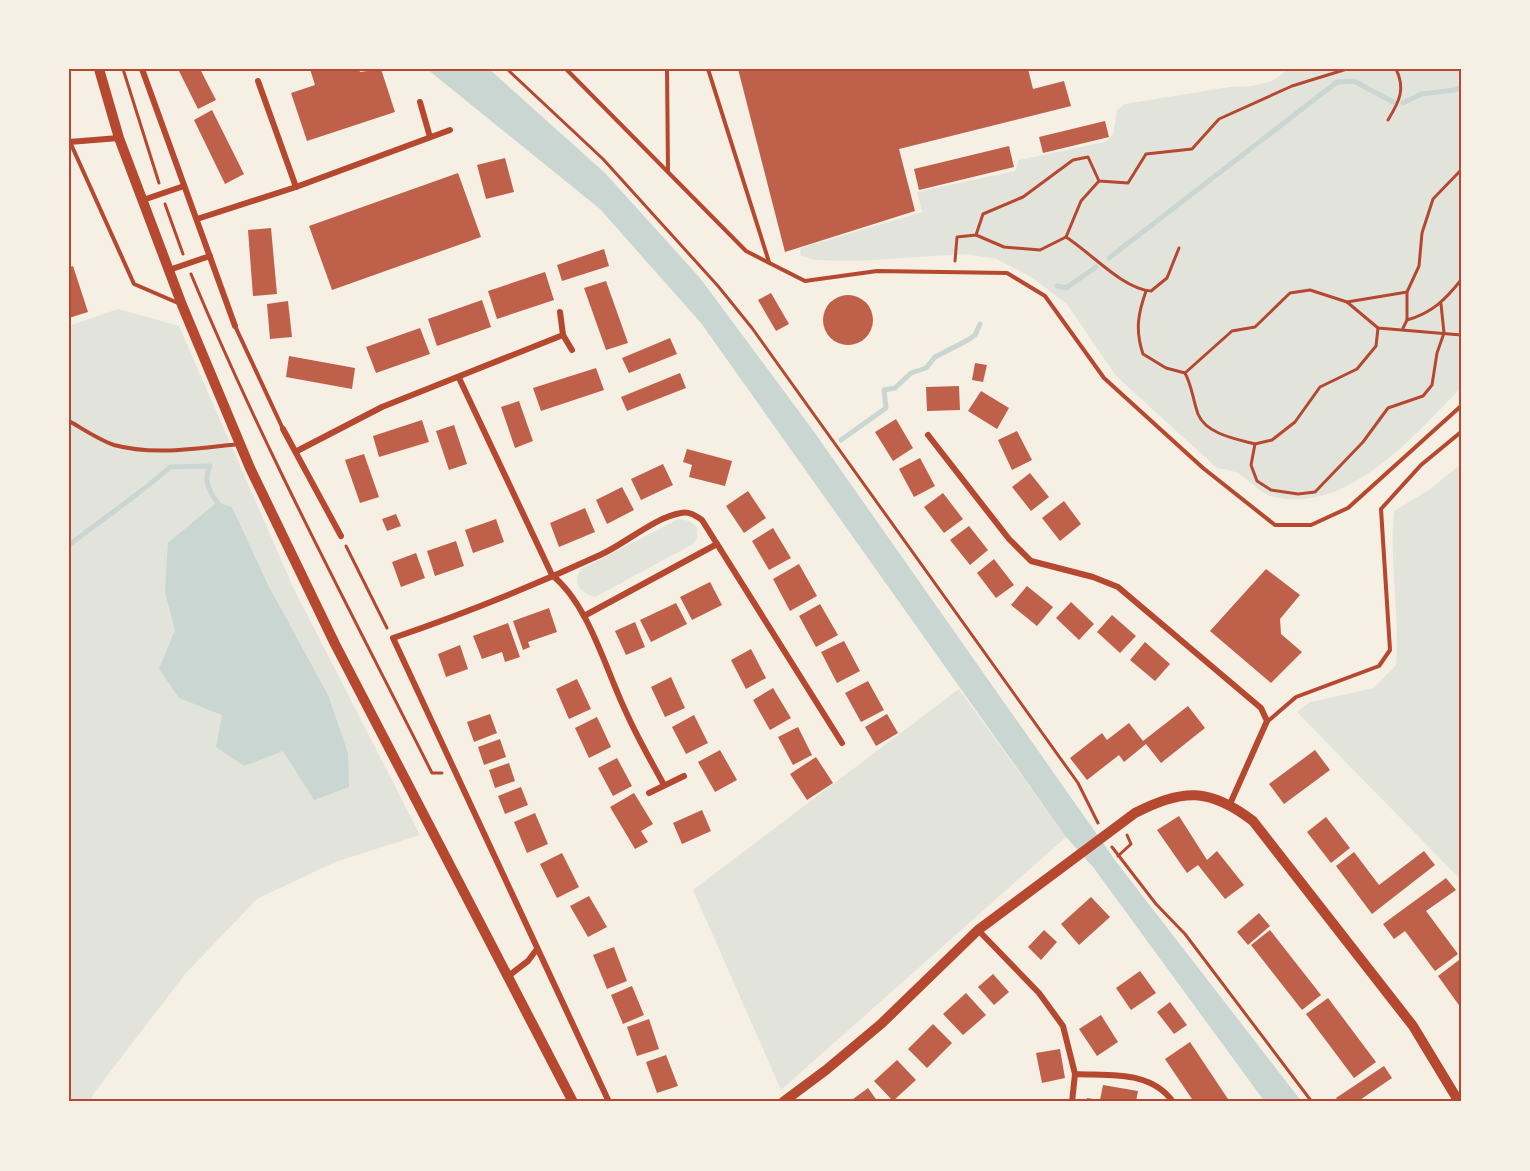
<svg xmlns="http://www.w3.org/2000/svg" width="1530" height="1171" font-family="Ubuntu,sans-serif">
  <style>
    .green { fill: #e2e4dc }
    .water { fill: #c9d6d2 }
    .lines { fill: none; stroke-linecap: round; stroke-linejoin: round }
    .stream { stroke: #c9d6d2; stroke-width: 5 }
    .building { fill: #bf614a }
    .path { stroke: #b5482f; stroke-width: 3 }
    .service { stroke: #b5482f; stroke-width: 4 }
    .minor { stroke: #b5482f; stroke-width: 6 }
    .tertiary { stroke: #b5482f; stroke-width: 10 }
    .secondary { stroke: #b5482f; stroke-width: 10 }
    .neatline { fill: none; stroke: #b5482f; stroke-width: 2 }
  </style>
  <rect width="100%" height="100%" fill="#f6efe4"/>
  <g class="green">
    <path d="M1289,69H1461V388C1414,435 1349,514 1274,497C1259,494 1249,478 1235,472C1230,470 1223,469 1217,468L1116,376L1067,304L1031,277L996,259L966,254L857,261L814,260L800,255L801,248L922,212L917,192L1015,171L1019,160L1105,142L1113,134L1117,110L1125,104L1229,87L1252,86L1272,81Z"/>
    <polygon points="118,309 179,326 293,587 420,835 335,862 257,899 186,973 94,1093 90,1102 69,1102 69,326"/>
    <path d="M1461,464V880L1297,712L1310,702L1374,688L1396,665C1400,614 1389,563 1394,511L1429,490Z"/>
    <path d="M679,519L689,521L697,527V538L693,544L595,597C580,592 572,585 581,569Z"/>
    <polygon points="959,689 1066,837 781,1090 693,890"/>
  </g>
  <g class="water">
    <polygon points="427,69 489,69 605,173 700,278 812,429 1117,863 1302,1102 1265,1102 1093,867 1066,837 701,323 600,209"/>
    <polygon points="217,502 232,507 267,583 328,695 348,753 349,787 314,800 283,751 244,766 216,747 222,715 179,698 159,669 175,630 165,592 168,543"/>
  </g>
  <g class="lines">
    <g class="stream">
      <polyline points="1403,103 1421,94 1455,90 1461,87"/>
      <polyline points="1109,258 1337,82 1354,81 1393,102"/>
      <polyline points="1057,286 1066,288 1096,267"/>
      <polyline points="841,440 886,408 884,390 895,388 911,373 926,368 935,357 968,340 975,335 980,324"/>
      <path d="M69,545C103,518 138,496 170,467L210,466C203,480 209,491 217,502"/>
    </g>
  </g>
  <g class="building">
    <polygon points="178,69 200,69 216,100 198,109"/>
    <polygon points="310,69 359,69 360,72 381,69 395,112 307,141 291,93 315,85"/>
    <polygon points="738,69 1028,69 1033,89 1064,81 1071,106 899,149 915,211 785,252"/>
    <polygon points="212,110 244,174 225,184 194,120"/>
    <polygon points="1105,121 1109,137 1043,153 1039,137"/>
    <polygon points="1009,146 1014,167 919,190 914,169"/>
    <polygon points="505,158 514,192 486,199 477,165"/>
    <polygon points="458,173 481,237 332,290 309,226"/>
    <polygon points="271,228 277,294 253,296 248,230"/>
    <polygon points="604,249 609,266 562,281 557,265"/>
    <polygon points="73,266 88,312 69,318 69,267"/>
    <polygon points="545,272 554,300 497,319 488,291"/>
    <polygon points="606,281 628,343 606,350 584,288"/>
    <polygon points="771,293 789,324 776,331 758,300"/>
    <circle cx="848" cy="320" r="25"/>
    <polygon points="482,300 491,327 437,346 428,319"/>
    <polygon points="288,301 292,337 270,339 267,304"/>
    <polygon points="420,328 430,354 376,373 366,347"/>
    <polygon points="670,338 677,354 629,373 622,358"/>
    <polygon points="289,356 355,368 352,389 286,377"/>
    <polygon points="975,363 987,365 983,382 972,380"/>
    <polygon points="596,368 604,390 541,411 533,388"/>
    <polygon points="680,373 686,388 627,411 621,397"/>
    <polygon points="959,386 960,410 927,411 926,387"/>
    <polygon points="981,391 1009,408 997,429 968,411"/>
    <polygon points="519,401 533,441 515,448 501,407"/>
    <polygon points="896,419 913,448 893,461 875,432"/>
    <polygon points="422,420 429,442 379,457 373,436"/>
    <polygon points="454,425 467,464 449,470 436,431"/>
    <polygon points="1017,431 1032,460 1012,470 998,440"/>
    <polygon points="687,449 732,461 725,486 689,477 692,465 683,462"/>
    <polygon points="364,454 379,497 360,503 345,460"/>
    <polygon points="920,458 935,486 914,497 899,469"/>
    <polygon points="663,464 673,485 641,500 631,479"/>
    <polygon points="1030,473 1049,497 1031,511 1012,487"/>
    <polygon points="622,487 634,510 607,524 596,500"/>
    <polygon points="748,491 766,518 744,533 726,506"/>
    <polygon points="943,493 963,519 944,533 924,507"/>
    <polygon points="1064,501 1081,524 1060,541 1042,518"/>
    <polygon points="585,508 595,532 559,547 550,523"/>
    <polygon points="396,514 401,526 387,531 382,519"/>
    <polygon points="496,519 504,542 473,553 465,530"/>
    <polygon points="969,526 988,550 970,565 950,540"/>
    <polygon points="773,528 791,558 769,570 752,541"/>
    <polygon points="456,541 464,566 435,576 427,551"/>
    <polygon points="416,553 425,578 401,587 392,562"/>
    <polygon points="994,559 1014,585 996,598 977,573"/>
    <polygon points="799,564 817,596 790,611 773,579"/>
    <polygon points="1266,569 1300,595 1280,619 1281,634 1302,652 1271,683 1210,631"/>
    <polygon points="710,582 722,605 692,620 680,597"/>
    <polygon points="1027,586 1053,607 1037,626 1011,605"/>
    <polygon points="1071,602 1094,624 1079,640 1056,618"/>
    <polygon points="676,603 687,624 651,642 640,620"/>
    <polygon points="820,604 838,635 816,647 799,616"/>
    <polygon points="549,608 557,632 528,642 530,647 523,650 513,621"/>
    <polygon points="1112,615 1136,636 1120,653 1097,632"/>
    <polygon points="635,622 645,647 626,655 615,631"/>
    <polygon points="508,623 520,657 505,662 502,652 482,659 473,636"/>
    <polygon points="844,641 860,671 837,683 821,652"/>
    <polygon points="1145,642 1170,664 1155,681 1130,660"/>
    <polygon points="460,645 468,669 446,677 438,654"/>
    <polygon points="751,649 766,678 746,689 731,660"/>
    <polygon points="671,677 685,708 665,717 651,687"/>
    <polygon points="577,679 591,709 569,719 556,689"/>
    <polygon points="868,681 884,710 861,722 845,693"/>
    <polygon points="773,688 791,718 770,730 753,700"/>
    <polygon points="1188,706 1205,728 1161,763 1146,744 1124,762 1119,755 1087,780 1070,758 1102,733 1107,740 1129,723 1143,741"/>
    <polygon points="490,714 497,733 474,742 467,722"/>
    <polygon points="887,714 898,733 876,746 865,727"/>
    <polygon points="694,715 708,743 686,754 672,727"/>
    <polygon points="597,717 611,747 589,758 575,728"/>
    <polygon points="798,727 812,755 793,765 778,737"/>
    <polygon points="500,739 506,757 484,765 478,747"/>
    <polygon points="720,750 737,780 715,792 698,762"/>
    <polygon points="1315,750 1330,770 1284,804 1269,784"/>
    <polygon points="816,757 833,783 807,800 790,774"/>
    <polygon points="617,758 632,786 613,796 598,768"/>
    <polygon points="509,763 515,781 495,788 489,770"/>
    <polygon points="521,787 528,805 505,814 498,796"/>
    <polygon points="634,793 653,824 641,831 648,842 635,849 610,807"/>
    <polygon points="702,810 711,831 682,844 673,823"/>
    <polygon points="535,813 548,844 527,853 514,822"/>
    <polygon points="1179,816 1207,860 1217,851 1244,885 1225,899 1198,865 1187,873 1157,830"/>
    <polygon points="1326,817 1350,848 1331,863 1307,832"/>
    <polygon points="1424,851 1435,865 1372,914 1336,866 1354,852 1379,885"/>
    <polygon points="562,853 579,887 557,898 540,864"/>
    <polygon points="1446,878 1456,890 1426,911 1458,954 1435,971 1405,931 1394,939 1383,924"/>
    <polygon points="589,896 607,927 588,937 570,906"/>
    <polygon points="1091,897 1110,917 1079,945 1061,924"/>
    <polygon points="1259,913 1270,926 1248,945 1237,932"/>
    <polygon points="1044,930 1057,942 1041,960 1028,947"/>
    <polygon points="1270,930 1321,995 1302,1010 1251,945"/>
    <polygon points="614,947 627,981 607,989 593,955"/>
    <polygon points="1459,960 1461,963 1461,1008 1438,976"/>
    <polygon points="1140,971 1156,993 1131,1010 1116,988"/>
    <polygon points="993,974 1009,992 994,1005 978,987"/>
    <polygon points="632,986 644,1015 623,1024 611,995"/>
    <polygon points="966,993 986,1015 963,1035 943,1014"/>
    <polygon points="1328,998 1376,1062 1354,1078 1306,1014"/>
    <polygon points="1170,1002 1187,1025 1174,1034 1157,1012"/>
    <polygon points="1101,1015 1118,1042 1097,1056 1079,1029"/>
    <polygon points="649,1019 659,1049 637,1056 627,1027"/>
    <polygon points="933,1024 952,1043 927,1068 908,1049"/>
    <polygon points="1190,1042 1230,1102 1194,1102 1165,1059"/>
    <polygon points="1060,1049 1065,1078 1042,1083 1036,1053"/>
    <polygon points="666,1055 678,1086 657,1093 646,1062"/>
    <polygon points="897,1060 916,1080 893,1101 874,1081"/>
    <polygon points="1384,1066 1392,1078 1357,1102 1339,1102 1336,1098"/>
    <polygon points="1103,1085 1138,1091 1136,1102 1086,1102 1087,1098 1100,1100"/>
    <polygon points="868,1088 878,1102 849,1102"/>
  </g>
  <g class="lines">
    <g class="path">
      <polyline points="123,69 159,183"/>
      <polyline points="507,69 603,159 718,286 752,328 1078,783 1098,823"/>
      <path d="M1388,120C1399,102 1406,89 1396,69"/>
      <polyline points="165,204 183,254"/>
      <polyline points="976,235 1004,247 1040,250 1066,237 1081,201 1099,181"/>
      <path d="M1066,237C1091,253 1123,289 1151,291L1167,278L1179,248"/>
      <polyline points="955,261 957,237 976,235 983,214 1023,197 1073,160 1088,157 1099,181 1128,183 1146,154 1192,149 1219,119 1292,86 1347,69"/>
      <path d="M191,274C262,445 349,608 432,773H442"/>
      <path d="M1146,291C1138,314 1135,330 1143,354L1166,368L1185,373L1232,331L1255,327L1290,293L1310,290L1347,302L1407,292L1419,266L1422,233L1433,199L1461,170"/>
      <polyline points="1347,302 1378,328 1461,335"/>
      <path d="M1407,320C1432,313 1445,300 1461,280"/>
      <polyline points="1403,328 1407,320 1407,292"/>
      <path d="M1185,373C1192,386 1193,400 1198,414C1206,434 1236,439 1255,444L1251,465L1257,481L1271,490L1298,494L1315,492L1363,442L1388,408L1423,396L1432,385L1437,353L1444,333L1441,304"/>
      <polyline points="1255,444 1272,440 1295,422 1320,387 1357,369 1376,346 1378,328"/>
      <polyline points="346,546 387,628"/>
      <polyline points="1112,847 1156,904 1185,934 1312,1102"/>
      <polyline points="1118,856 1131,844 1127,835"/>
    </g>
    <g class="service">
      <polyline points="566,69 746,251 805,281 877,271 1007,273 1045,296 1104,378 1203,468 1275,525 1311,525 1348,508 1461,406"/>
      <polyline points="667,69 668,171"/>
      <polyline points="708,69 769,262"/>
      <polyline points="70,142 134,284 178,303"/>
      <polyline points="235,326 283,429"/>
      <path d="M69,421C83,429 99,440 114,445C154,456 198,448 239,444"/>
      <polyline points="1268,721 1296,697 1379,666 1390,650 1381,509 1421,465 1461,432"/>
    </g>
    <g class="minor">
      <polyline points="142,69 235,326"/>
      <polyline points="258,81 296,187"/>
      <polyline points="420,102 430,137"/>
      <polyline points="69,142 119,138"/>
      <polyline points="143,200 184,186"/>
      <polyline points="197,219 296,187 450,130"/>
      <polyline points="169,270 210,256"/>
      <polyline points="560,312 563,335 572,350"/>
      <path d="M459,378L552,575C589,605 605,668 626,712C637,737 651,761 664,785"/>
      <polyline points="283,429 341,536"/>
      <polyline points="928,435 1009,539 1031,561 1093,577 1118,587 1261,708 1267,721 1230,804"/>
      <polyline points="297,451 382,407 563,335"/>
      <polyline points="584,616 717,544"/>
      <polyline points="649,793 684,776"/>
      <path d="M978,930L1039,993L1063,1026L1075,1074C1109,1076 1151,1070 1173,1102"/>
      <polyline points="507,977 528,961 537,949"/>
      <path d="M609,1102L393,638C463,614 533,586 600,555C625,544 655,517 681,513C689,511 696,516 702,520L842,743"/>
      <polyline points="1072,1102 1075,1074"/>
    </g>
    <path class="tertiary" d="M783,1102L826,1070L881,1024L978,930L1135,813C1183,788 1210,788 1253,821L1413,1026L1459,1102"/>
    <polyline class="secondary" points="99,69 119,138 182,305 250,468 335,644 573,1102"/>
  </g>
  <rect width="1530" height="1171" fill="none" stroke="#f6efe4" stroke-width="141"/>
  <rect x="70" y="70" width="1390" height="1030" class="neatline"/>
</svg>
